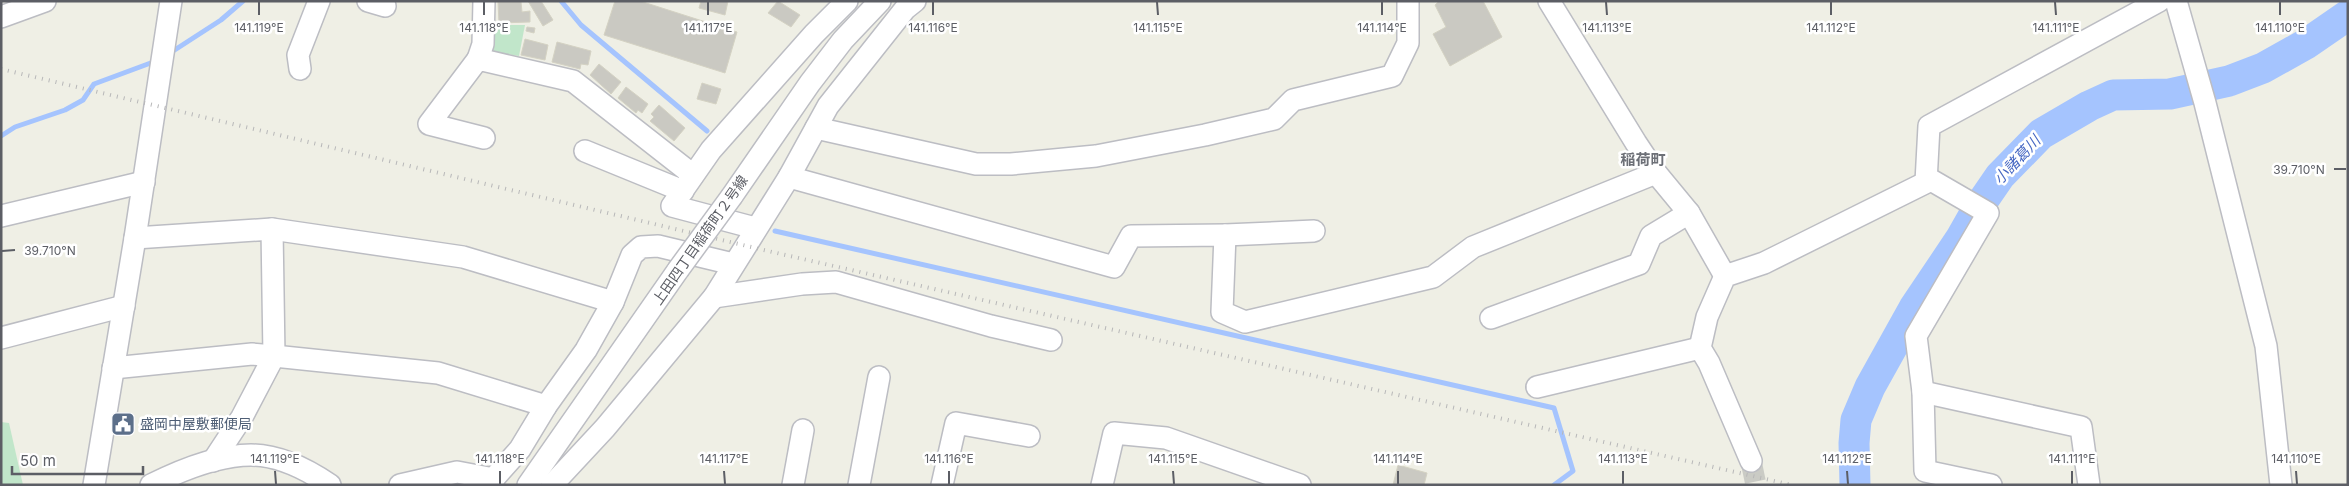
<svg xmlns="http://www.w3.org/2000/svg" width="2349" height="486" font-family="Inter,'Noto Sans JP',sans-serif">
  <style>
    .green { fill: #c1e6ca }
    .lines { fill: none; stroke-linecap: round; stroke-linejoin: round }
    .stream { stroke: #a5c4fe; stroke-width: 5 }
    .river { stroke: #a5c4fe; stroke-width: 31 }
    .building { fill: #cac9c2; stroke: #d4d2c3 }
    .minor-tunnel { stroke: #cacbc5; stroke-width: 21; stroke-dasharray: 21 11; stroke-linecap: butt }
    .minor-casing { stroke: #bcbdc3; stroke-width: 24 }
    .minor { stroke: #fff; stroke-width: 21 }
    .rail { stroke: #b7b7b8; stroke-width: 4; stroke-dasharray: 1 6; stroke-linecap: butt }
    .minor-bridge-casing { stroke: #bcbdc3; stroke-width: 24; stroke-linecap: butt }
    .minor-bridge { stroke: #fff; stroke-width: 21 }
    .ticks { fill: none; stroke: #5c5e65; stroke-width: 2 }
    .labels { text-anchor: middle; stroke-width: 5; stroke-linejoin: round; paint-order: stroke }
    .street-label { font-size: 14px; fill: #5c5e65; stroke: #fff }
    .service-label { font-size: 14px; fill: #4e5e75; stroke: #fff; text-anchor: start }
    .neighbourhood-label { font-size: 15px; font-weight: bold; fill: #6d7077; stroke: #fff }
    .water-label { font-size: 15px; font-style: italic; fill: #4768c3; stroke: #fff }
    .ticks-label { font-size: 12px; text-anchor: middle; fill: #5c5e65; stroke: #fff; stroke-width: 5; stroke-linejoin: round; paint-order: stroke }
  </style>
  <rect width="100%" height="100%" fill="#efefe5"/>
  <g class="green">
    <polygon points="493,25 525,25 519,56 495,52 492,49"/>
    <polygon points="1,422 9,423 23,485 1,485"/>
  </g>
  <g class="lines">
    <g class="stream">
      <polyline points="561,1 581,25 707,131"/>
      <polyline points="170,53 221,20 243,1"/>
      <polyline points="1,136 15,127 65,110 83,100 94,84 156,61"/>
      <polyline points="775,231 1554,408 1573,471 1554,485"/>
    </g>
    <polyline class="river" points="1855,485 1854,443 1856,420 1870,387 1914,308 1961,238 1978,208 2000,176 2041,134 2089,106 2113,95 2170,94 2229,81 2263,68 2306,44 2348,15"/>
  </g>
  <g class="building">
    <polygon points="528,1 541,1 553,20 543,26"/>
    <polygon points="615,1 640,1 737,32 725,73 604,35"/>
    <polygon points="701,1 728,1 725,15 699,8"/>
    <polygon points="778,1 800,15 791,27 768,13"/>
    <polygon points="1439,1 1483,1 1502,37 1450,66 1433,34 1446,27 1435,5"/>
    <polygon points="498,2 521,2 522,12 530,11 530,22 499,23"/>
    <polygon points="527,27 535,28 534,33 526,31"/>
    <polygon points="525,39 548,45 545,60 521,55"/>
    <polygon points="557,42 591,51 588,65 581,64 580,69 552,62"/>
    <polygon points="599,64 621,82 611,94 590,75"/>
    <polygon points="702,83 721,89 716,104 697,99"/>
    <polygon points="626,87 648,104 642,113 638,110 636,113 618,98"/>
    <polygon points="659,105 685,128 674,141 650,121 654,117 651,114"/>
    <polygon points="1398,465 1427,473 1424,485 1393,485"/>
  </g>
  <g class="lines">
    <polyline class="minor-tunnel" points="1751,461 1756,485"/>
    <g class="minor-casing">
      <g id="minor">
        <polyline points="368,1 385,6"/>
        <polyline points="1549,1 1636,143 1656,173 1689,213 1725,276"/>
        <polyline points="2176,1 2205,103 2266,346 2281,485"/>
        <polyline points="1,17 45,1"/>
        <polyline points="478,59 483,44 484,1"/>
        <polyline points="300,69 298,55 319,1"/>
        <polyline points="816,128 976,164 1011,164 1096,156 1205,135 1274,119 1293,100 1392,76 1408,43 1408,1"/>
        <polyline points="484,138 429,124 478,59 573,81 693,175"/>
        <polyline points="585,151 683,191"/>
        <polyline points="789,177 1114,267 1131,236 1225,235 1222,312 1245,322 1433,277 1473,247 1656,173"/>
        <polyline points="1926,182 1929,126 2159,1"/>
        <polyline points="732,196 810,83 843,40 880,1"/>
        <polyline points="1,216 144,182"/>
        <polyline points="755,228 672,206 711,150 814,34 847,1"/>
        <polyline points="272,229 463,257 613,302"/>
        <polyline points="1225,235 1314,231"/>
        <polyline points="135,238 272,229 274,356 242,417 213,461"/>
        <polyline points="714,297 802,284 836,282 991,326 1051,340"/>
        <polyline points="1491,318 1639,264 1651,236 1689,213"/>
        <polyline points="1,338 124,306"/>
        <polyline points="113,368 252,354 274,356 438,373 546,406"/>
        <polyline points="1537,387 1700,348"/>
        <polyline points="1923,392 2081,427 2089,485"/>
        <polyline points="1751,461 1709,363 1700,348 1707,317 1725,276 1764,263 1931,180 1988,213 1916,336 1923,392 1925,471 1991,485"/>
        <polyline points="94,485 135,238 171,1"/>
        <path d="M151,485C181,470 217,455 251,455C279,455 308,470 330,485"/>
        <polyline points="400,485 457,472 494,479"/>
        <polyline points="488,485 520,449 546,406 586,350 613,302 632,255 641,247 658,246 733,264"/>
        <polyline points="528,485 678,270"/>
        <polyline points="552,485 605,428 714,297 789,177 828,106 905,9 915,1"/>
        <polyline points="793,485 803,430"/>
        <polyline points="859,485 879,377"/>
        <polyline points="942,485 956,423 1029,436"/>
        <polyline points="1102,485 1114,433 1166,438 1300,485"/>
      </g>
    </g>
    <use href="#minor" class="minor"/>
    <polyline class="rail" points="1,69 768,251 1792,485"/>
    <g class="minor-bridge-casing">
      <polyline id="minor-bridge" points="678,270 732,196"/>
    </g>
    <use href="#minor-bridge" class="minor-bridge"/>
  </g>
  <path class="ticks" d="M259,2V15M484,2V15M708,2V15M933,2V15M1157,2L1158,15M1382,2V15M1606,2L1607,15M1831,2V15M2055,2L2056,15M2280,2V15M2334,169H2346M2,251L15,250M275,471L276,484M500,471V484M724,471L725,484M949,471V484M1173,471L1174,484M1398,471V484M1623,471V484M1847,471L1848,484M2072,471V484M2296,471L2297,484"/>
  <defs>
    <g id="civic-square" transform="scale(1.25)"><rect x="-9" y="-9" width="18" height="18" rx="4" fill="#5c6f8a" stroke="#fff"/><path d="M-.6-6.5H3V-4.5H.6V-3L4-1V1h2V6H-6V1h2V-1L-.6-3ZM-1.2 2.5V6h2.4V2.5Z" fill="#fff"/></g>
  </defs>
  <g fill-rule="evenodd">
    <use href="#civic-square" x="123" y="424"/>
  </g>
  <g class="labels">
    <g class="street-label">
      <text transform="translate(700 240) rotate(-55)" y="5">上田四丁目稲荷町２号線</text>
    </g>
    <g class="service-label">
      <text x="140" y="429">盛岡中屋敷郵便局</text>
    </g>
    <g class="neighbourhood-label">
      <text x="1643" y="165">稲荷町</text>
    </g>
    <g class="water-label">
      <text transform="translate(2017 160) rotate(-47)" y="5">小諸葛川</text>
    </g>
  </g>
  <g class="ticks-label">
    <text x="259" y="32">141.119°E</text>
    <text x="484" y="32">141.118°E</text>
    <text x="708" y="32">141.117°E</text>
    <text x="933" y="32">141.116°E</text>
    <text x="1158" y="32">141.115°E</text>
    <text x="1382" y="32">141.114°E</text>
    <text x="1607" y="32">141.113°E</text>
    <text x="1831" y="32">141.112°E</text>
    <text x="2056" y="32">141.111°E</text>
    <text x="2280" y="32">141.110°E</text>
    <text x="2299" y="174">39.710°N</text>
    <text x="50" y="255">39.710°N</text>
    <text x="275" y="463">141.119°E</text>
    <text x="500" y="463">141.118°E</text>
    <text x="724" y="463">141.117°E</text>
    <text x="949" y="463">141.116°E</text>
    <text x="1173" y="463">141.115°E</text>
    <text x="1398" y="463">141.114°E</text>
    <text x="1623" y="463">141.113°E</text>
    <text x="1847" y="463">141.112°E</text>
    <text x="2072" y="463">141.111°E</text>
    <text x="2296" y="463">141.110°E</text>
  </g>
  <rect width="2349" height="486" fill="none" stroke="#5c5e65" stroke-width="5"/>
  <path d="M12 466v8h131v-8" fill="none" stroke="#5c5e65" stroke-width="2.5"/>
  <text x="20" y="466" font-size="15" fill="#5c5e65" stroke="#ffffff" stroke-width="4" paint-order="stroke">50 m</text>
</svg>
